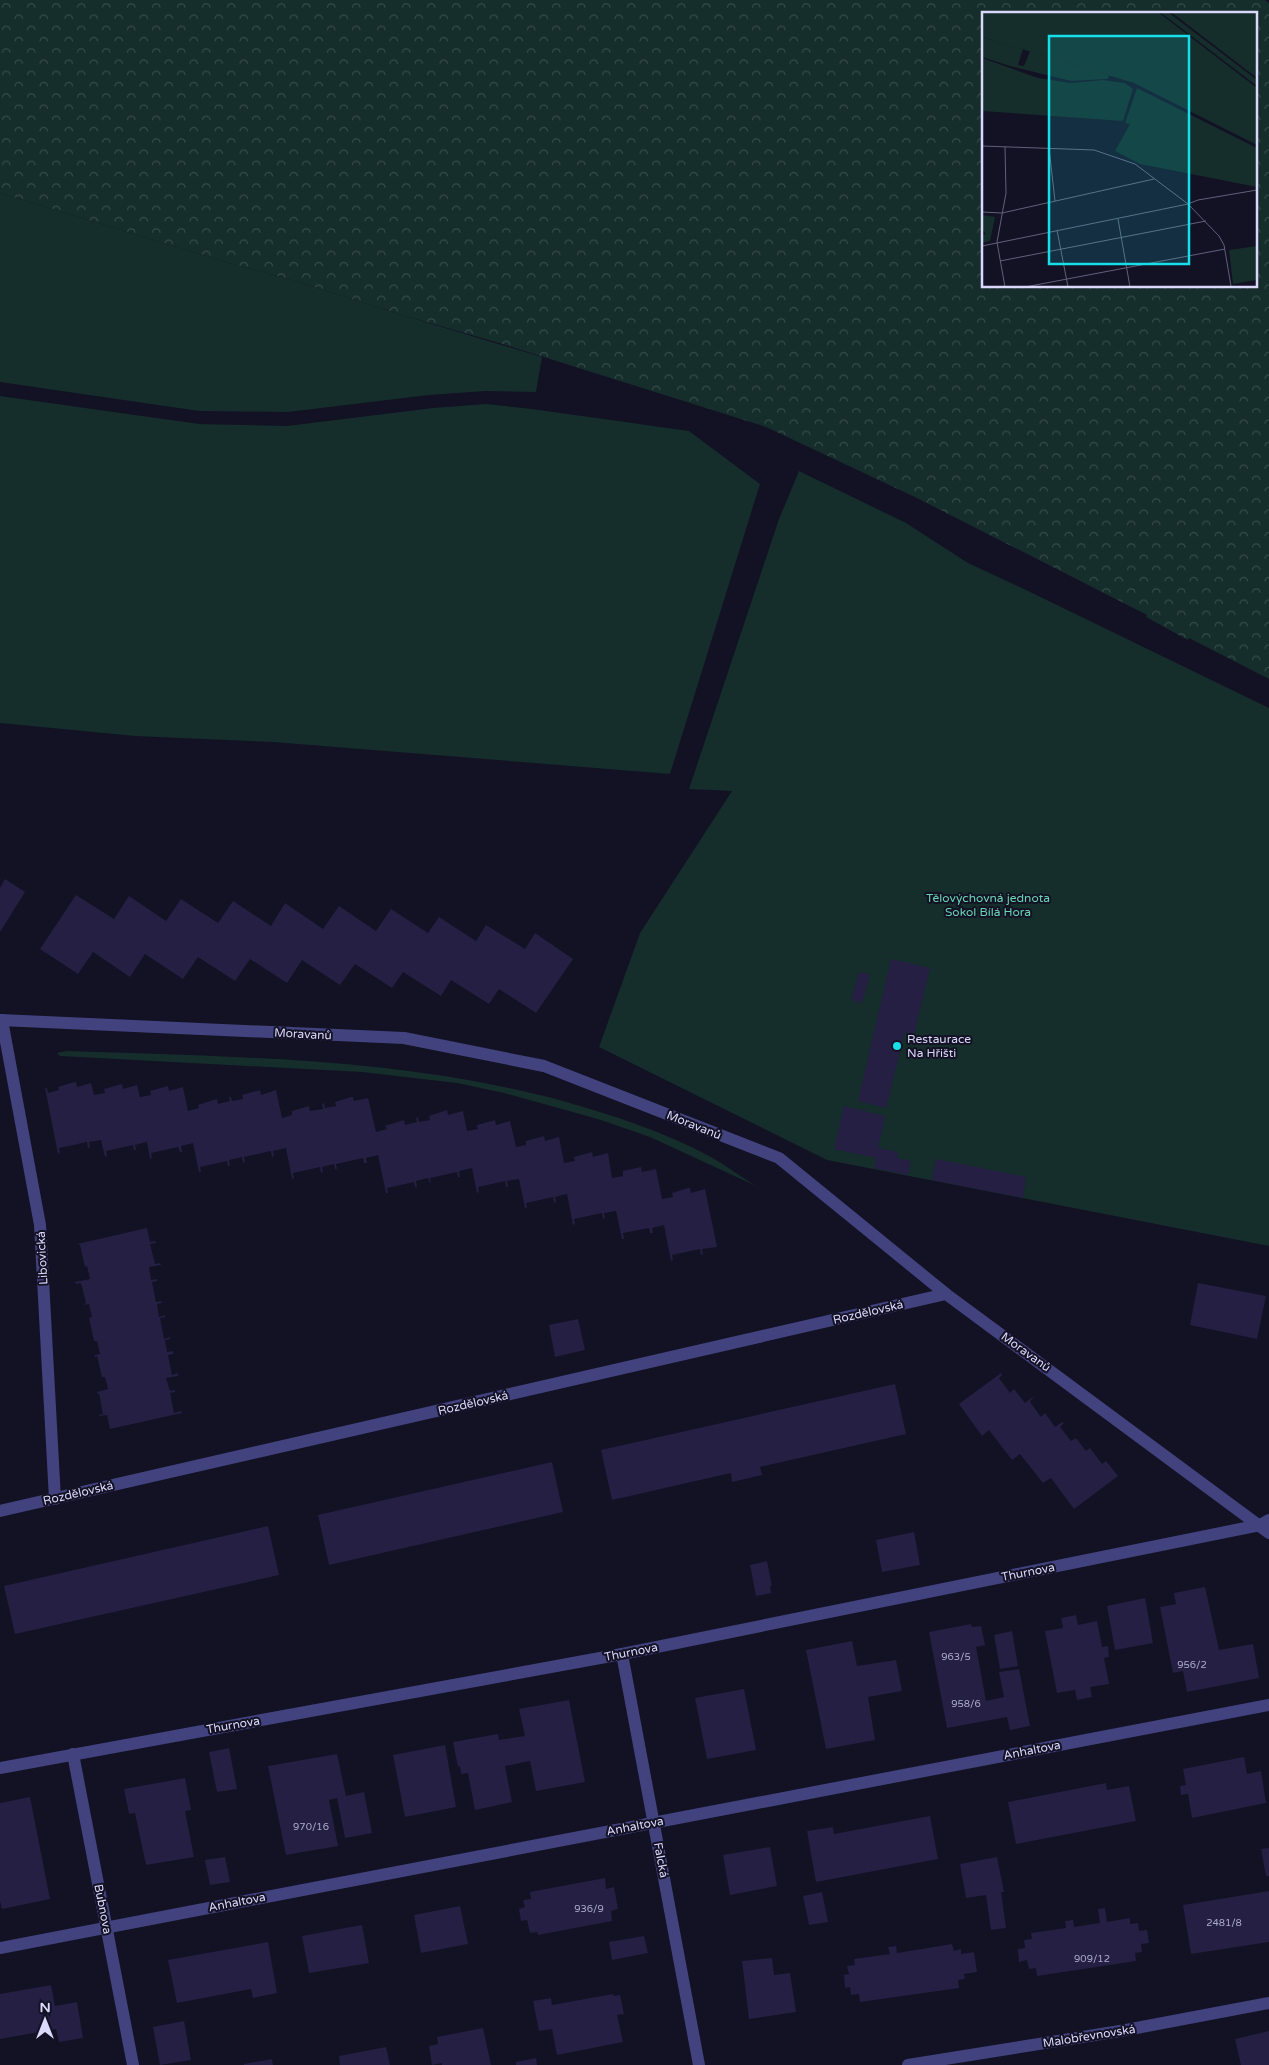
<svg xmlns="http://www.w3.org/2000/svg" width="1269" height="2065" font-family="'Varela Round',sans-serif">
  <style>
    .green { fill: #152d2b }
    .forest { fill: url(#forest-crowns); fill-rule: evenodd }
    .building { fill: #241f43 }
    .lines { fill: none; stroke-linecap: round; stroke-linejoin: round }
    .street { stroke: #41427e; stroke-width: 12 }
    .poi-dot { fill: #17dee8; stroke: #131124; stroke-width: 2 }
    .labels { text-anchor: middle; stroke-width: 4; stroke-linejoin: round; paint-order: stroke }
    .number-label { font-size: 10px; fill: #acaacd }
    .park-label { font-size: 12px; fill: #6ad4b4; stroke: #131124 }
    .street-label { font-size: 12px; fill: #dad8fb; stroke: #131124 }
    .poi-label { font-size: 12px; fill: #dad8fb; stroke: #131124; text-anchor: start }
    .inset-road { fill: none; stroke: #63617a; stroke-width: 1 }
    .view { fill: #17dee8; fill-opacity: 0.15; stroke: #17dee8; stroke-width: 2.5 }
    .inset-edge { fill: none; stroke: #dad8fb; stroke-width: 2.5 }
  </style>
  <defs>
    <pattern id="forest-crowns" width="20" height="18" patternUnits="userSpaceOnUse" patternTransform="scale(1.25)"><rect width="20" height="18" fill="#152d2b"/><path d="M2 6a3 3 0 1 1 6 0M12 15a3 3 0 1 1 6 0" fill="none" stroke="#364b4b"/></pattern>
  </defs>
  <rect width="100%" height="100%" fill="#131124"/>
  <g class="green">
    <polygon points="0,193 229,263 292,280 402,315 542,357 536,392 486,391 429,395 288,412 199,411 0,382"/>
    <polygon points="0,396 199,424 287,426 433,408 486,404 532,409 689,431 760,484 670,774 273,742 135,736 0,723"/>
    <polygon points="799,471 906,523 968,563 1024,589 1269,708 1269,1246 827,1160 599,1047 640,933 732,791 689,789 779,519"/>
    <path d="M67,1051C234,1057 400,1057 563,1101C613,1115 665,1132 711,1157C727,1166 741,1177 756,1186L650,1137L601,1120L504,1093L457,1083L362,1072L60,1056L57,1053Z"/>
  </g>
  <path class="forest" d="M0,0H1265L1269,3V679L1189,638L1188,640L1146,617L1147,615L917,498L766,427L499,343L402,315L292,280L229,263L0,193ZM983,14H1255V286H983Z"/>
  <g class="building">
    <polygon points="5,879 25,892 0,932 0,888"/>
    <polygon points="76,895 114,919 129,896 166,921 181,899 218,923 233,901 271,926 285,903 323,929 339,906 376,931 391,909 428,933 439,917 476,941 486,925 525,949 535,933 573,959 536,1013 499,989 489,1004 451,980 441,996 403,972 392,988 355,964 340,985 302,960 287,983 250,959 235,981 198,957 183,979 145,954 130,977 93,952 78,974 40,949"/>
    <polygon points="891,959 930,968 914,1035 905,1032 886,1108 858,1101"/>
    <polygon points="859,972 870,975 862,1003 851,1000"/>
    <polygon points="74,1082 76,1082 77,1087 91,1083 94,1095 105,1093 104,1089 122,1084 123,1089 137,1085 140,1097 151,1095 150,1091 168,1086 169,1091 183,1087 188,1111 199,1108 198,1105 217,1099 218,1104 230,1101 229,1097 231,1097 232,1101 243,1099 242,1095 260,1090 261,1095 276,1090 282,1118 292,1115 292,1111 309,1106 310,1111 323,1109 322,1104 324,1103 325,1108 336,1106 335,1102 351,1097 353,1097 354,1101 368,1098 376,1132 387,1129 385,1126 404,1120 405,1125 417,1122 416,1118 418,1117 419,1122 430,1120 429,1116 447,1110 448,1115 463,1111 467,1131 478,1129 477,1125 495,1120 496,1125 510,1121 516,1147 526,1145 526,1141 544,1136 545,1141 559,1137 564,1163 575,1161 574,1157 592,1152 593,1157 608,1153 612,1178 623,1176 623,1171 641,1167 642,1172 656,1169 662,1199 673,1197 672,1193 688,1188 690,1188 691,1193 705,1189 717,1247 702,1249 703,1254 701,1255 700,1249 672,1255 673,1260 671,1261 664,1225 652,1228 653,1233 650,1233 649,1228 623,1233 624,1239 622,1239 616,1211 604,1213 605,1218 603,1219 602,1213 574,1219 575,1224 573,1225 567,1194 555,1197 556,1202 554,1203 553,1197 526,1203 527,1208 525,1208 519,1179 507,1181 508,1187 506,1187 505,1181 478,1187 479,1192 477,1193 472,1168 459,1171 460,1177 458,1177 457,1172 430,1178 431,1183 430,1183 428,1178 416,1181 417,1187 415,1187 414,1182 387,1188 388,1193 386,1193 378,1155 366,1158 367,1163 364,1163 363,1158 336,1164 337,1169 335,1169 334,1164 322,1167 323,1172 321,1173 320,1167 293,1173 294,1178 292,1179 286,1148 273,1151 274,1156 272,1157 271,1151 244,1157 245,1162 243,1163 242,1157 229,1160 230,1166 228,1166 227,1161 200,1167 201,1172 199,1172 193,1143 181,1146 182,1152 180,1152 178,1147 151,1153 152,1158 150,1159 147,1142 135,1145 136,1150 134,1150 133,1145 106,1151 107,1156 105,1157 101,1140 89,1142 90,1147 88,1148 87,1142 59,1148 60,1153 58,1154 45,1088 47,1088 48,1093 59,1090 58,1087"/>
    <polygon points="844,1106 885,1116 878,1148 898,1152 897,1158 911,1161 908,1175 874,1168 876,1158 834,1149"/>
    <polygon points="936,1159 1026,1177 1023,1198 932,1180"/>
    <polygon points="147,1228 150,1242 155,1241 156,1243 150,1244 155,1264 160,1263 161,1265 149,1267 151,1280 157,1279 157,1281 152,1282 156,1302 161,1301 162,1303 157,1304 159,1317 165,1315 165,1317 160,1318 164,1339 170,1337 170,1339 165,1340 167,1352 173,1351 173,1354 168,1355 172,1375 178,1373 178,1376 166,1378 170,1391 175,1390 175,1392 170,1393 174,1413 181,1411 182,1413 110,1429 107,1415 99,1416 99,1415 103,1414 99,1393 97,1394 97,1392 108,1389 105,1377 102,1377 97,1356 95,1357 94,1355 100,1354 97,1341 94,1341 89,1318 92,1317 89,1304 83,1305 86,1303 81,1283 76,1284 75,1282 90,1279 87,1266 85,1267 80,1245 77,1244"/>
    <polygon points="1198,1283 1266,1296 1257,1339 1190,1325"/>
    <polygon points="578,1319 585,1350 555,1357 549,1325"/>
    <polygon points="1001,1373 1002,1375 999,1378 1010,1393 1014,1389 1025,1403 1034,1396 1030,1402 1041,1417 1045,1413 1055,1427 1062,1422 1064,1423 1060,1427 1071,1441 1076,1438 1086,1451 1090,1448 1102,1464 1106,1461 1118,1476 1074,1509 1051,1478 1043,1483 1020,1454 1012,1460 989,1430 982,1436 959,1404"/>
    <polygon points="895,1384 906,1434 760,1467 762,1475 732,1482 731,1473 612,1500 601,1450"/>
    <polygon points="552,1462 563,1512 329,1565 318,1515"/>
    <polygon points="268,1526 279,1575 15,1634 4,1586"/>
    <polygon points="914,1532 920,1565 882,1572 876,1540"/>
    <polygon points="767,1561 772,1586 770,1586 771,1593 756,1596 750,1565"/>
    <polygon points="1205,1587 1219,1650 1253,1644 1259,1678 1187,1692 1183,1671 1173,1673 1160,1607 1176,1604 1174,1593"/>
    <polygon points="1145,1598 1153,1643 1115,1650 1107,1606"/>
    <polygon points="1076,1615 1078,1625 1097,1621 1102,1647 1108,1646 1109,1657 1104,1658 1109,1684 1090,1687 1092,1697 1077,1700 1075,1690 1057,1693 1045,1631 1063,1628 1061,1618"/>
    <polygon points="971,1624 972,1627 981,1626 985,1645 976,1647 986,1701 1004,1697 999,1672 1019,1669 1030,1726 1010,1730 1007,1717 947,1728 929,1632"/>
    <polygon points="1012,1631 1018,1666 1000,1669 994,1635"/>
    <polygon points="852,1641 857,1666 896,1660 902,1691 868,1697 875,1740 826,1749 806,1650"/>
    <polygon points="744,1689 756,1750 707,1759 695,1698"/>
    <polygon points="569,1700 585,1782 536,1791 530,1761 505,1766 512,1802 475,1810 468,1773 461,1774 460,1766 458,1767 453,1742 498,1734 499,1740 525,1736 519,1709"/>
    <polygon points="445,1745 456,1807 405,1817 393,1755"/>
    <polygon points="229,1748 237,1789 217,1792 209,1752"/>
    <polygon points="337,1754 346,1796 364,1792 372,1833 345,1838 337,1798 329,1800 338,1846 286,1855 268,1766"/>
    <polygon points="1244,1757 1247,1774 1261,1771 1266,1803 1192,1818 1188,1794 1181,1795 1180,1786 1186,1785 1183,1769"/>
    <polygon points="185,1778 191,1810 185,1811 194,1857 146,1865 135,1813 129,1814 124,1789"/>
    <polygon points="1106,1783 1107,1790 1129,1786 1136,1821 1016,1844 1008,1802"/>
    <polygon points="30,1797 50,1899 2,1909 0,1901 0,1803"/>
    <polygon points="930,1816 938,1859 816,1882 807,1831 833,1827 834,1834"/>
    <polygon points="770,1847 777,1886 730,1895 723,1855"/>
    <polygon points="1269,1848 1269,1876 1266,1876 1261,1849"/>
    <polygon points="225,1857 230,1882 210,1885 205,1860"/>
    <polygon points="997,1857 1004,1892 1001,1892 1006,1928 991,1930 986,1895 966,1898 960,1864"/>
    <polygon points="605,1878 606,1889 614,1887 618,1909 611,1911 612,1921 538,1935 537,1932 530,1933 527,1920 521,1921 519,1909 525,1907 523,1900 531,1899 530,1892"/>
    <polygon points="1269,1891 1269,1942 1191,1954 1183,1905"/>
    <polygon points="822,1892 828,1922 809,1925 803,1896"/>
    <polygon points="460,1906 468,1944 421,1953 414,1915"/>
    <polygon points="1105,1908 1107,1922 1130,1918 1130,1924 1138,1923 1139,1931 1147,1930 1149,1943 1141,1944 1142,1952 1135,1953 1136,1961 1037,1976 1036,1968 1029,1969 1027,1960 1019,1962 1018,1949 1025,1948 1024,1940 1032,1939 1031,1933 1066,1928 1065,1921 1073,1920 1074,1927 1100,1923 1098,1909"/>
    <polygon points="362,1925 369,1963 309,1973 302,1936"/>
    <polygon points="644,1936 648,1953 612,1960 609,1942"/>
    <polygon points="268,1942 277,1993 253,1998 251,1989 177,2003 168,1960"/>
    <polygon points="952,1944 954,1951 961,1949 961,1954 974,1952 977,1972 964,1974 965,1979 958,1980 959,1988 860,2002 859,1994 851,1995 850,1987 845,1988 844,1975 849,1974 847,1966 855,1965 854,1959 890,1954 888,1947 896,1946 897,1953"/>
    <polygon points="772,1958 774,1975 790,1973 796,2012 749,2019 742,1961"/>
    <polygon points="51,1985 55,2006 77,2002 83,2038 59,2042 56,2029 0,2039 0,1994"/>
    <polygon points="613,1994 614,1996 620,1995 624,2014 617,2015 623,2042 557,2055 552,2029 539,2031 533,2001 551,1998 552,2005"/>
    <polygon points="184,2021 191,2060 160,2065 153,2027"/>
    <polygon points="483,2028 491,2065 442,2065 442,2063 432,2065 429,2046 438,2044 437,2037"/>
    <polygon points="1269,2031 1269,2065 1241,2065 1235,2039"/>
    <polygon points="386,2047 390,2065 340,2065 339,2056"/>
    <polygon points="536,2058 537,2065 516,2065 516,2062"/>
    <polygon points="272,2059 273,2065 244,2065 244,2064"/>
  </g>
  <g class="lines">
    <g class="street">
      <polyline points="0,1020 404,1038 544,1066 779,1158 946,1294 1269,1533"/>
      <polyline points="2,1020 40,1225 55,1499"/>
      <polyline points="0,1511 946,1294"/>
      <polyline points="622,1654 699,2065"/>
      <polyline points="73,1754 133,2065"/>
      <polyline points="0,1768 622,1654 1260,1525 1269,1520"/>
      <polyline points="0,1948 1269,1705"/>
      <polyline points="908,2065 1126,2030 1269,2003"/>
    </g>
  </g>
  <circle class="poi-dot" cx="897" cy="1046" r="5"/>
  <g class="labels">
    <g class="number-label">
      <text x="956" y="1660">963/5</text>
      <text x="1192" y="1668">956/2</text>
      <text x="966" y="1707">958/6</text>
      <text x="311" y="1830">970/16</text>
      <text x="589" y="1912">936/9</text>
      <text x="1224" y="1926">2481/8</text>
      <text x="1092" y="1962">909/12</text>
    </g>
    <g class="park-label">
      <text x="988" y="902">Tělovýchovná jednota<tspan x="988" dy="14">Sokol Bílá Hora</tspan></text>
    </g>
    <g class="street-label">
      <text transform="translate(303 1034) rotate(3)" y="4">Moravanů</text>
      <text transform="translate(694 1125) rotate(22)" y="4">Moravanů</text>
      <text transform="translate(42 1258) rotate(-93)" y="4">Libovická</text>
      <text transform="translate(868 1312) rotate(-13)" y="4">Rozdělovská</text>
      <text transform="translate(1026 1352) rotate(36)" y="4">Moravanů</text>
      <text transform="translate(473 1403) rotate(-13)" y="4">Rozdělovská</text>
      <text transform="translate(78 1493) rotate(-13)" y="4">Rozdělovská</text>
      <text transform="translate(1028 1572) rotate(-11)" y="4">Thurnova</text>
      <text transform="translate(631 1652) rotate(-11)" y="4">Thurnova</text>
      <text transform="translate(233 1725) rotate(-10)" y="4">Thurnova</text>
      <text transform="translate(1032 1750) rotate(-11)" y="4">Anhaltova</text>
      <text transform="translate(635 1826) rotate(-11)" y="4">Anhaltova</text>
      <text transform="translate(661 1860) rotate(79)" y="4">Falcká</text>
      <text transform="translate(237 1902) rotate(-11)" y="4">Anhaltova</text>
      <text transform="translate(103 1909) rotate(79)" y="4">Bubnova</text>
      <text transform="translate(1089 2036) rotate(-9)" y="4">Malobřevnovská</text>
    </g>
    <g class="poi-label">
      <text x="907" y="1043">Restaurace<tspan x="907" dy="14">Na Hřišti</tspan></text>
    </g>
  </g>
  <g transform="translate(982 12)">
    <rect width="275" height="275" fill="#131124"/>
    <path d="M178,0H186L275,68V74ZM0,25L41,37L36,53L42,54L48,39L127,63L126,67L89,69L28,54L0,45ZM0,46L56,66L89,71L121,68L143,71L151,77L141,109L0,99ZM155,76L275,136V175L158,152L133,139L148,112L143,111ZM0,203L13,205L8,229L0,231V223L4,222L0,218ZM275,234V268L251,272L247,238Z" fill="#152d2b"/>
    <path d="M0,0H176L275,76V133L152,71L0,25ZM189,0H275V66Z" fill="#152d2b"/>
    <path class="inset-road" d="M0,134L112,138L153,152L206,192L237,224L242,233L249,274M23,135L24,181L15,230L23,275M67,136L73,189M0,200L20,201L172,167M136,207L148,275M75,218L86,275M0,234L206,192L216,188L275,178M18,249L224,209M43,275L243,237"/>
    <path class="view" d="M67,24H207V252H67Z"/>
    <rect width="275" height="275" class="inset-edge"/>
  </g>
  <g transform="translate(45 2020)" stroke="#131124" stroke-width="4" paint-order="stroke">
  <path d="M0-4L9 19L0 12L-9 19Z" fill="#dad8fb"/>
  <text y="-8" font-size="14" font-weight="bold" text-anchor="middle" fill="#dad8fb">N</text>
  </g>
</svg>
